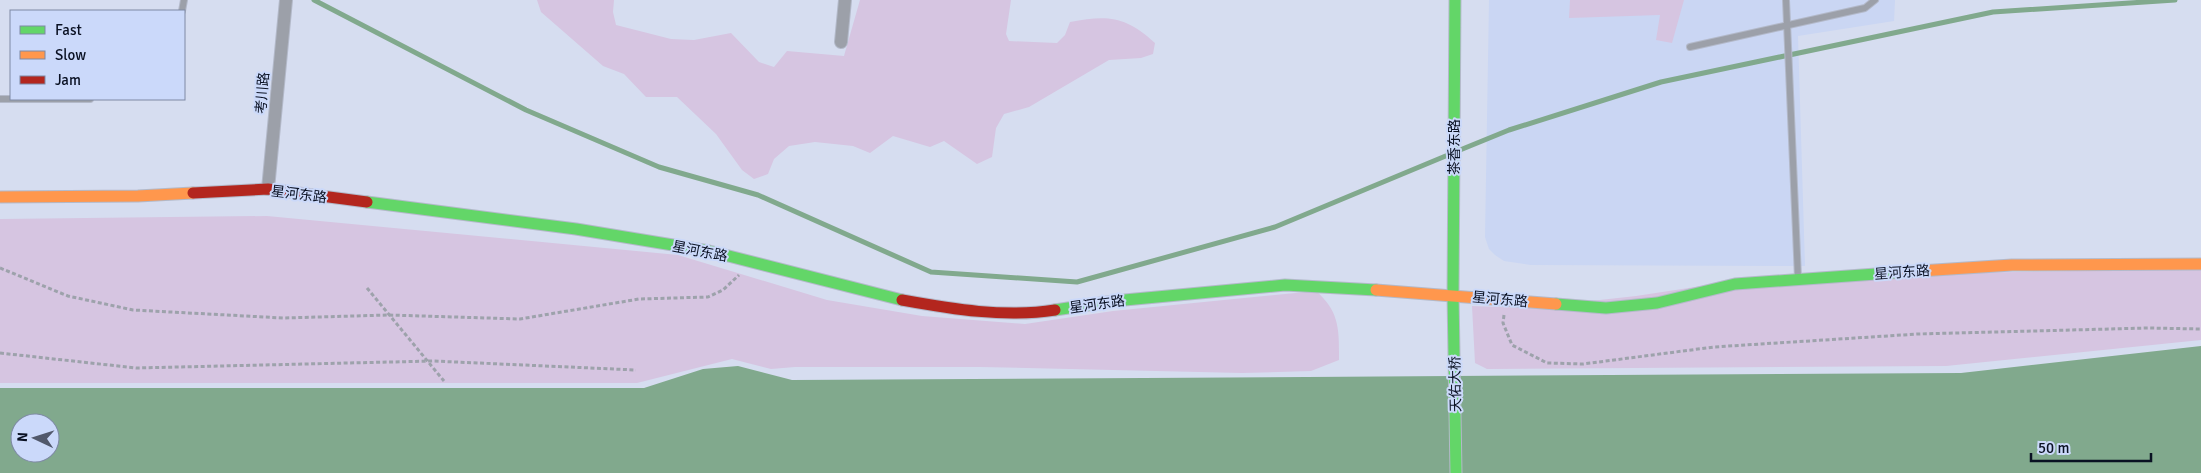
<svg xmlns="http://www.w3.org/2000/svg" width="2201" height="473" font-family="Signika,'Noto Sans SC',sans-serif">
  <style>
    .built { fill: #cad6f3 }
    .green { fill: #d6c5e1 }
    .water { fill: #81a98d; fill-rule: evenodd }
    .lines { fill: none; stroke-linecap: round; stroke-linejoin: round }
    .stream { stroke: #81a98d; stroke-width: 5 }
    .lane-casing { stroke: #b3b9c9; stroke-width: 8 }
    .street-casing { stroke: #b3b9c9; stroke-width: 14 }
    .fast-casing { stroke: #b3b9c9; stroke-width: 13 }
    .slow-casing { stroke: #b3b9c9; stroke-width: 13 }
    .jam-casing { stroke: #b3b9c9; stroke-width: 13 }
    .path { stroke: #9da2ab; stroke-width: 3; stroke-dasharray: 4 2.5; stroke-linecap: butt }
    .lane { stroke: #9ca0a9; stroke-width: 6 }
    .street { stroke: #9ca0a9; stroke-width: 12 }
    .fast { stroke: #63d668; stroke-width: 11 }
    .slow { stroke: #ff974d; stroke-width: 11 }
    .jam { stroke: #b3261e; stroke-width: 11 }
    .labels { text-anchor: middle; stroke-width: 4; stroke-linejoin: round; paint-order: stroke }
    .street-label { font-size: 14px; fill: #0a1123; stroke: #cbd9fa }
  </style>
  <rect width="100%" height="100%" fill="#d6ddf0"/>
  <polygon class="built" points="1489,0 1895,0 1894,21 1798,36 1805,266 1531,265 1504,261 1495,255 1489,249 1485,237"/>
  <g class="green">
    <path d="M537,0H614L613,12L616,25L671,39L694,40L731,33L759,62L774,67L787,51L844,56L860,0H1011L1006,34L1009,41L1057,43L1065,35L1070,22C1108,15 1125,16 1155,43L1153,54L1141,58L1109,60L1029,107L1004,114L996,128L992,157L977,164L944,141L930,147L893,136L870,153L853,146L815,142L789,146L774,159L768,174L754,179L742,170L716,134L677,97H646L624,74L603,66L541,12Z"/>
    <polygon points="1570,0 1684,0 1672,43 1656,40 1660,15 1569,18"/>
    <path d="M267,216L678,255L827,300L922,316L1025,324L1113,311L1316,291C1340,312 1339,330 1339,360L1311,371L1242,373L980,367H795L771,369L732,359L637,383H0V219Z"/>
    <polygon points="2201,269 2201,340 1946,366 1487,369 1475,363 1472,306 1527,308 1636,296 1767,276"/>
  </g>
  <path class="water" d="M2201,346V473H0V388H644L703,369L738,366L792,380L1961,373ZM20,423H50V453H20Z"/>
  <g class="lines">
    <g class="stream">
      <polyline points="314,0 526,110 659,167 758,195 931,272 1077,282 1275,227 1448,155"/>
      <polyline points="1460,150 1509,130 1661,82 1993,12 2175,0"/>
    </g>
    <g class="lane-casing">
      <g id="lane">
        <polyline points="1786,0 1798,278"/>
        <polyline points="182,11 184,0"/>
        <polyline points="1690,47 1865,8 1875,0"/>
        <polyline points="0,99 90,99"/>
      </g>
    </g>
    <g class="street-casing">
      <g id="street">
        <polyline points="841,42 845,0"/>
        <polyline points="268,189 286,0"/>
      </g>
    </g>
    <g class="fast-casing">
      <g id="fast">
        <polyline points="1455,0 1453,295 1456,473"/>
        <polyline points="367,202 576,229 709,251 902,300"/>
        <polyline points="1556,304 1606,308 1657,303 1735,284 1904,272"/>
        <polyline points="1055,310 1114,301 1285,285 1376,290"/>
      </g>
    </g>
    <g class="slow-casing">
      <g id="slow">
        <polyline points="0,197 138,196 193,193"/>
        <polyline points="1904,272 2012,265 2201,264"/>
        <polyline points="1376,290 1556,304"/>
      </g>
    </g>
    <g class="jam-casing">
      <g id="jam">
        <polyline points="193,193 268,189 367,202"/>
        <path d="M902,300C952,309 1005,318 1055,310"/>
      </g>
    </g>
    <g class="path">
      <polyline points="0,268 68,296 133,310 283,318 389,315 520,319 639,299 708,297 723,290 739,275"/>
      <polyline points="367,288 444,381"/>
      <polyline points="1504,315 1503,323 1512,345 1547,363 1583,364 1714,347 1918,334 2148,328 2201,329"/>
      <polyline points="0,353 136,368 433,361 636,370"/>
    </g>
    <use href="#lane" class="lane"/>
    <use href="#street" class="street"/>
    <use href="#fast" class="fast"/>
    <use href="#slow" class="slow"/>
    <use href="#jam" class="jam"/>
  </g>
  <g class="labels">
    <g class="street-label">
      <text transform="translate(262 93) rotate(-85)" y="5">考川路</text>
      <text transform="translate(1454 147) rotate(-90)" y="5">茶香东路</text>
      <text transform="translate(299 194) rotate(7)" y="5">星河东路</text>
      <text transform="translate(700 251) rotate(11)" y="5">星河东路</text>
      <text transform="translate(1902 272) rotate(-4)" y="5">星河东路</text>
      <text transform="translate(1500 299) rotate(5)" y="5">星河东路</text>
      <text transform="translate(1097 304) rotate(-8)" y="5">星河东路</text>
      <text transform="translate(1455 384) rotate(-91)" y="5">天佑大桥</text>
    </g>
  </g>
  <rect x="10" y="10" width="175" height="90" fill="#cbd9fa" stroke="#7e89a4"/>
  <rect x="20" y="26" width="25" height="8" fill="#63d668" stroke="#7e89a4"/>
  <text x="55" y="35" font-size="15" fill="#0a1123">Fast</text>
  <rect x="20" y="51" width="25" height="8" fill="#ff974d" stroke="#7e89a4"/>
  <text x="55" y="60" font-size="15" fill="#0a1123">Slow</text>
  <rect x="20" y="76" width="25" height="8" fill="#b3261e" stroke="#7e89a4"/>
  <text x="55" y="85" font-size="15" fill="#0a1123">Jam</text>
  <g transform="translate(35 438) rotate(274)"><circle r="24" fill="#cbd9fa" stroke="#7e89a4"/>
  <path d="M0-4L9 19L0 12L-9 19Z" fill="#51586b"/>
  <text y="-8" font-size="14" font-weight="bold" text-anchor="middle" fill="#0a1123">N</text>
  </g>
  <path d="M2031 453v8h120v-8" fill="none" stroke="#0a1123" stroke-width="2.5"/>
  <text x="2038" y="453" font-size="15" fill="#0a1123" stroke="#cbd9fa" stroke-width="4" paint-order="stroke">50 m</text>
</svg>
